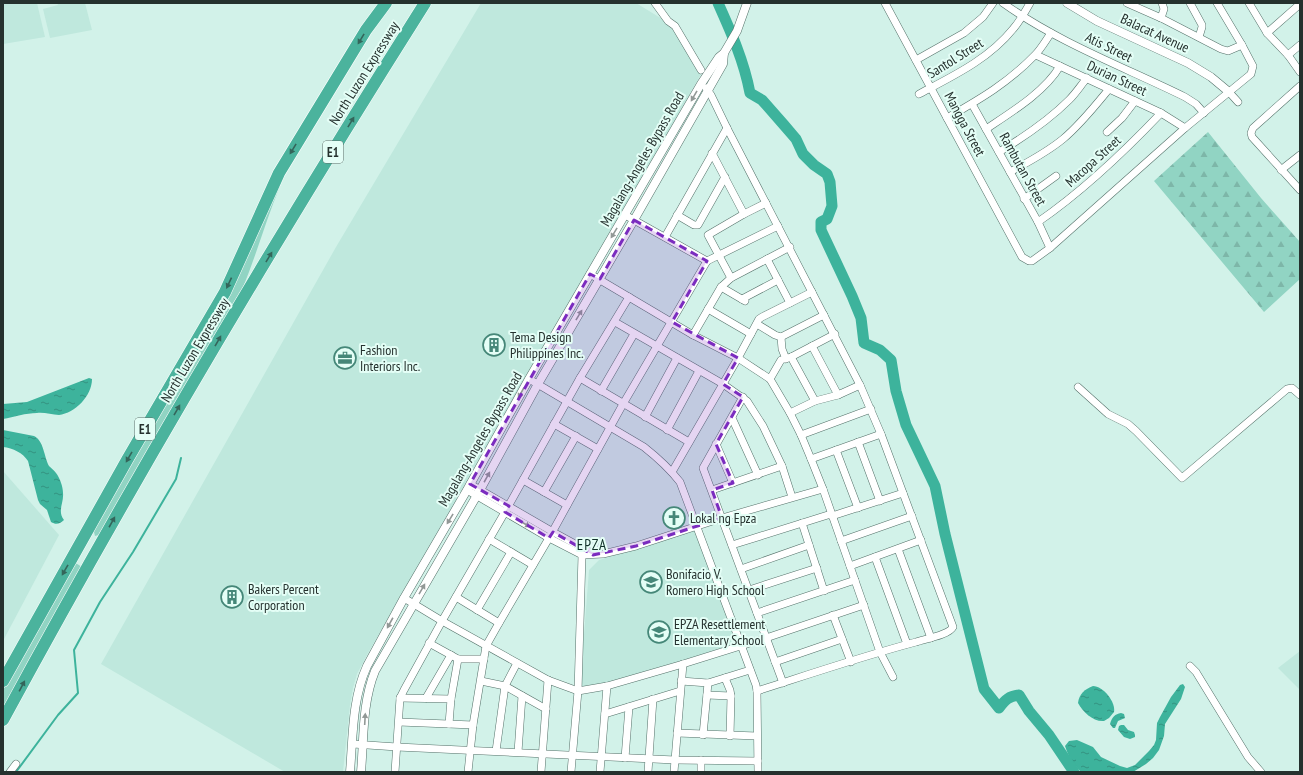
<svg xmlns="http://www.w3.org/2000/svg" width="1303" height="775" font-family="'PT Sans Narrow',sans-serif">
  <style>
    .built { fill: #bfe8dd }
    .green { fill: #91d4c3 }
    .forest { fill: url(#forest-firs) }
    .water { fill: url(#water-ripples) }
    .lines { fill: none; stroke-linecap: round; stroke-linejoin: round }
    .stream { stroke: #3db39c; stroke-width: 2 }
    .river { stroke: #3db39c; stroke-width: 11 }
    .minor-casing { stroke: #547169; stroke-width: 8 }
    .tertiary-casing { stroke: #547169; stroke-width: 9 }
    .motorway-casing { stroke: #fff; stroke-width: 13 }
    .minor { stroke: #fff; stroke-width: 7 }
    .tertiary { stroke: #fff; stroke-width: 8 }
    .motorway { stroke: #4bb39d; stroke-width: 12 }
    .oneway { fill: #34655a }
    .oneway2 { fill: #929896 }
    .marked { fill: #7b2cbf; fill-opacity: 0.2; stroke: #7b2cbf; stroke-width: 3; stroke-dasharray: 8 5; stroke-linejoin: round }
    .labels { text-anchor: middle; stroke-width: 4; stroke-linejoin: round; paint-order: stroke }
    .shield { fill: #e4fef6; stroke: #5e6e6a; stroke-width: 1 }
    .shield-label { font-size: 13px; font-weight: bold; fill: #25312e }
    .street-label { font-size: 14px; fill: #25312e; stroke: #e4fef6 }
    .poi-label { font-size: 14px; fill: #25312e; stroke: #e4fef6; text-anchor: start }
    .neighbourhood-label { font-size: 15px; letter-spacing: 1px; fill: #103029; stroke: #e4fef6 }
  </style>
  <defs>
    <pattern id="forest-firs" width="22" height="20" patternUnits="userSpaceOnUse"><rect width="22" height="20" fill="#91d4c3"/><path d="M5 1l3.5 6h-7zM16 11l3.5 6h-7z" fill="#7db6a8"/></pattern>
    <pattern id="water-ripples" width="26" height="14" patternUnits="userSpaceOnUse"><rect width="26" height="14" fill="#3db39c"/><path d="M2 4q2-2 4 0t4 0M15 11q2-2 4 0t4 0" fill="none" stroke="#339280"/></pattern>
  </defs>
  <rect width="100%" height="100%" fill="#d2f2e9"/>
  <g class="built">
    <polygon points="3,3 37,3 45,37 3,44"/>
    <polygon points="57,3 85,3 92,30 50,38 43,9 58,5"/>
    <polygon points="481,3 636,3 672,25 701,74 615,226 368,653 357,674 353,688 350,705 343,772 285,772 101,664 336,247"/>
    <polygon points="3,471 59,535 3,641"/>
    <polygon points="695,530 738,644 583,690 580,686 589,570 599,560"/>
    <polygon points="1300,651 1300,690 1278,668"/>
  </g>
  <g class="green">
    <path d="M276,184L280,186C266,220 256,256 242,290L102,534L95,536L93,528Z"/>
    <polygon points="74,562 82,567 3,712 3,690"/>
  </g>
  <polygon class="forest" points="1208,132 1261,198 1300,242 1300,279 1264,312 1154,181"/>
  <g class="water">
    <path d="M89,378L92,379C92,396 75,413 59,415C52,415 44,412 37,413C26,413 14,417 3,419V404L27,402Z"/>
    <path d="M3,430L34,436C44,441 44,457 49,466C51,468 54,470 56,473C60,478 63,487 63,493C64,503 57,511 64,520C60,524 56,525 51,522L47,510L40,504L38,500L28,461C23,453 13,448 3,447Z"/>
    <path d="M1183,684L1185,687L1181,699L1165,724L1164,736L1159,750L1153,758L1146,764L1133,772H1081C1074,765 1068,756 1065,746L1069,741L1077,740L1093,747L1101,757L1120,766L1127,768L1135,765L1149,751L1154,745L1156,740L1157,723L1160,717L1171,697L1180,685Z"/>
    <path d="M1093,686C1103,686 1116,702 1114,712L1109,718L1104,721C1093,722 1083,712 1078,703C1079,694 1085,689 1093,686Z"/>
    <path d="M1121,713L1124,714L1125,718L1118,721L1115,728H1113L1110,724C1112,717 1115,714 1121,713Z"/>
    <polygon points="1121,725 1124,725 1128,730 1134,732 1135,735 1135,737 1130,739 1124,737 1118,730 1119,726"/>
  </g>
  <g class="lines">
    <polyline class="stream" points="16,772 58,715 78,693 74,650 100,602 133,552 176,479 181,458"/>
    <path class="river" d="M718,3C731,32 744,61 750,93L762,100L784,125L796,139L803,154L814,165L827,174L830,182L832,206L827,219L821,222V230L852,296L861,318L864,343L880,350L891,360L896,391L906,425L935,486L945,534L984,689L999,708C1005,700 1009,696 1019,695L1029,711L1049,735L1074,772"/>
    <g class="minor-casing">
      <g id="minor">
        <polyline points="655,3 668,21 675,26 701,70"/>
        <polyline points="885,3 1022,257 1029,261 1032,261 1050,248 1185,128 1251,74 1253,66 1242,45 1217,3"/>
        <path d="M1003,3C1059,43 1124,67 1185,97L1196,104L1204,113"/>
        <polyline points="1127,3 1161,18 1221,49 1228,51 1242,45"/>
        <polyline points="1190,3 1202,25 1202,27 1199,37"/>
        <polyline points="1249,3 1267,33 1288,55 1300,72"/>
        <polyline points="1161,18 1164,9 1162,3"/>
        <polyline points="1267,33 1300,4"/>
        <polyline points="1036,55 1161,113 1185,128"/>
        <polyline points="1288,55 1300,45"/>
        <polyline points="916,60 964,33 983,17 993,3"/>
        <polyline points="1300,86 1253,128 1251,133 1252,137 1300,190"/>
        <path d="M706,88L711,95L727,128L860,385L881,434L953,627C949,635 925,639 916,642C863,656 810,674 757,691"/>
        <polyline points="1229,92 1238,102"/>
        <path d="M919,94C953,76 989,59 1013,29C1020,21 1025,12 1030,3"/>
        <polyline points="972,104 1038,222 1050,248"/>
        <path d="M947,118C980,99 1008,83 1035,55C1041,49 1046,40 1051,33"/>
        <path d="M986,129C1010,113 1045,92 1060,66"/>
        <polyline points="1107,132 1122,118 1135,101"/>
        <path d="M999,152C1024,137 1048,121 1069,100C1076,93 1081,85 1087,78"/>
        <polyline points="712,153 744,214 766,203"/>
        <polyline points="1281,170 1300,155"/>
        <path d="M1010,172C1028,162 1046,153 1063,139C1080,125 1095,106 1109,89"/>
        <polyline points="1024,199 1056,176"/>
        <polyline points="625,215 707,261"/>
        <polyline points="677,215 694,225 698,225 725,177"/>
        <path d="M1038,222C1083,191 1123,153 1161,113"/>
        <polyline points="665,237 727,128"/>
        <polyline points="767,259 790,303"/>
        <polyline points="590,274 693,335 738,358 770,379 790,413 801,435 811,459 823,489 880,652 893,677"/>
        <polyline points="731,278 708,235 744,214"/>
        <polyline points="721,287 745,301"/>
        <polyline points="742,299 778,280"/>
        <polyline points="708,309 751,334"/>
        <polyline points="615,322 723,384 747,401 763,426 782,466 792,497"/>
        <polyline points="757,324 775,335 781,337 824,315"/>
        <polyline points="693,335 721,287 731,278 790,247"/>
        <polyline points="781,337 782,349 786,359"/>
        <polyline points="812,346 838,395 860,385"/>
        <polyline points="580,378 689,442"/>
        <path d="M529,379L644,447C658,458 669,468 680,482L756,685L757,691L758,772"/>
        <polyline points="770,379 781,360 791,357 835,334"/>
        <polyline points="1078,387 1108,414 1128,424 1136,431 1182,478 1287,389 1292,388 1300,395"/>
        <polyline points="601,391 634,334"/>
        <polyline points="743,397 703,468 783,683"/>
        <polyline points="815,401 838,395"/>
        <polyline points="790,413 815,401 791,357"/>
        <polyline points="645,417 677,358"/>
        <polyline points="732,418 758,475"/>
        <polyline points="554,424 598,449"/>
        <polyline points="667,430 699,371"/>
        <polyline points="801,435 871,409"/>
        <polyline points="858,442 880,501"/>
        <polyline points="716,444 733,483"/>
        <polyline points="836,450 858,508"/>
        <polyline points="811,459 881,434"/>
        <polyline points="672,472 738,358 759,319 762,317 812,292"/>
        <polyline points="523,480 567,505"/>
        <polyline points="470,484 553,532 588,551"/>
        <polyline points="467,490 549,538 582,555 603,554 636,546 722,518 823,489"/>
        <polyline points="712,490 782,466"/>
        <polyline points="544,492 576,436"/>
        <polyline points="832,516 903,493"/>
        <polyline points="802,523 824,591"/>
        <polyline points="489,539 533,565"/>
        <polyline points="841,541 912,516"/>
        <polyline points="732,545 831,514"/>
        <polyline points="898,549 931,638"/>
        <polyline points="875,557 907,644"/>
        <polyline points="850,566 921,540"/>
        <polyline points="741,569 809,545"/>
        <polyline points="749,590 817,568"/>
        <polyline points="456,597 499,623"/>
        <polyline points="404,598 442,621 548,680 578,691 607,686 683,664 766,638 864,605"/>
        <polyline points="477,610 511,552"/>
        <polyline points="757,613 855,580"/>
        <polyline points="833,615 851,662"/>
        <polyline points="429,643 458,659 484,659"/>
        <polyline points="775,662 842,639"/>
        <polyline points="1190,666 1196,672 1248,757 1261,772"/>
        <polyline points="725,678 730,690 731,696 730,736"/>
        <polyline points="481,681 505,686 546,709"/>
        <polyline points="681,681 708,683 750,670"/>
        <polyline points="707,695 731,696"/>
        <polyline points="400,698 451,699"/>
        <polyline points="426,698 451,655"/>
        <polyline points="605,714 680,691"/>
        <polyline points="399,722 473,725"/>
        <polyline points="449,724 451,699 458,659"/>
        <polyline points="677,733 757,736"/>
        <polyline points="703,735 708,683"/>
        <polyline points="353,744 397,747 675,760 758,761"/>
        <polyline points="496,751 505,686 517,663"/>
        <polyline points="518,752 522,696"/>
        <polyline points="625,758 629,707"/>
        <polyline points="10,772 16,764"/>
        <polyline points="395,772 400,698 404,690 442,621 505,512 580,378 629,297"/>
        <polyline points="468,772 473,725 486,646 499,623 549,538 623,404 707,261 778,226"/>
        <polyline points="541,772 548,680"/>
        <polyline points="571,772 578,691 582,555 585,548"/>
        <polyline points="600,772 607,686"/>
        <polyline points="648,772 653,699"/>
        <polyline points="674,772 683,664"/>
        <polyline points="701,772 701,760"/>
      </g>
    </g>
    <g class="tertiary-casing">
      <g id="tertiary">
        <polyline points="1067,3 1097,21 1188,63 1211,77 1229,92"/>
        <path d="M350,772C353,736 352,699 367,666L404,598L467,490L529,379L701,84L719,57L724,53"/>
        <path d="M361,772C364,738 362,703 375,671L480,490L538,384L634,220L723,64L724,53L737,31L747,3"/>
      </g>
    </g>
    <g class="motorway-casing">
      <g id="motorway">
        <polyline points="3,681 127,460 225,292 279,173 366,30 386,3"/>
        <path d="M3,720C135,476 277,237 425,3"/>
      </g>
    </g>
    <use href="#minor" class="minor"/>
    <use href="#tertiary" class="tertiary"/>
    <use href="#motorway" class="motorway"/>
  </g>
  <defs><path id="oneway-solid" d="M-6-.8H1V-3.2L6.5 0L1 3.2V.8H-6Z"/></defs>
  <g class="oneway">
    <use href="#oneway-solid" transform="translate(361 39) rotate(121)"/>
    <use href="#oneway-solid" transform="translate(351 122) rotate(-59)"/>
    <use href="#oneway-solid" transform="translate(293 149) rotate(121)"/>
    <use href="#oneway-solid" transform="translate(269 257) rotate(-59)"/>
    <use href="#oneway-solid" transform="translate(229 283) rotate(115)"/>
    <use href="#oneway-solid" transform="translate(218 341) rotate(-60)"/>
    <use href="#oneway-solid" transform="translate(177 410) rotate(-60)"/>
    <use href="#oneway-solid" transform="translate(129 457) rotate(120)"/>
    <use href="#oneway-solid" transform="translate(112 522) rotate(-61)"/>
    <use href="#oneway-solid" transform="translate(65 570) rotate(120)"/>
    <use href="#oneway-solid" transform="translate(22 686) rotate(-62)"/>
  </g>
  <g class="oneway2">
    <use href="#oneway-solid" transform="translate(694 96) rotate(120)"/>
    <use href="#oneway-solid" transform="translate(614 233) rotate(121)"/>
    <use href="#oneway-solid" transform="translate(579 315) rotate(-59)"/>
    <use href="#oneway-solid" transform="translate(521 393) rotate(119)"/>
    <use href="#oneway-solid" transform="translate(487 477) rotate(-61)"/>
    <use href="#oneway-solid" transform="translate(450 519) rotate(121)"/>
    <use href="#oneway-solid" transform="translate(525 524) rotate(30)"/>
    <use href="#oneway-solid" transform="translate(422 589) rotate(-60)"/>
    <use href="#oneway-solid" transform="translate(390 623) rotate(119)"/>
    <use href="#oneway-solid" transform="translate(365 719) rotate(-87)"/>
  </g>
  <path class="marked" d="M634,220L707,261L672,322L738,358L723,384L743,397L716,444L733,483L712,490L722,518L636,546L593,555L553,532L549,538L505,512L509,506L470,484L590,274L600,279Z"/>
  <defs>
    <g id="building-ring" transform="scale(1.15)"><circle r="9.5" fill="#e4fef6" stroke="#458778" stroke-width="1.5"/><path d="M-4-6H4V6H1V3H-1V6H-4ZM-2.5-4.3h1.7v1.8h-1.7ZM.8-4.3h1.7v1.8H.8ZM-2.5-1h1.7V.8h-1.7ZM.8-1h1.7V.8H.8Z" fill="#458778"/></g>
    <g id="office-ring" transform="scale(1.15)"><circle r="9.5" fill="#e4fef6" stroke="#458778" stroke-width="1.5"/><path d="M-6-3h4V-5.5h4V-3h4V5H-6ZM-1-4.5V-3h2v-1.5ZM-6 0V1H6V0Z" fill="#458778"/></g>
    <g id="church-ring" transform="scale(1.15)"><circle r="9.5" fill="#e4fef6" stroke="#458778" stroke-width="1.5"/><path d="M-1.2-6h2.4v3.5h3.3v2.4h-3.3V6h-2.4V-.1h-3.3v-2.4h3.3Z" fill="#458778"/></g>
    <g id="school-ring" transform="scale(1.15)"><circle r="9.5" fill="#e4fef6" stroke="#458778" stroke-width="1.5"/><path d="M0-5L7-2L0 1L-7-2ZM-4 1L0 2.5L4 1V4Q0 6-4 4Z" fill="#458778"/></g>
  </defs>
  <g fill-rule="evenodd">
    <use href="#building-ring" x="494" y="345"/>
    <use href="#office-ring" x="345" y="358"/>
    <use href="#church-ring" x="674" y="518"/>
    <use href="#school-ring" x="651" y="582"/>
    <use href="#building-ring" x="232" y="597"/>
    <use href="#school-ring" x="659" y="632"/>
  </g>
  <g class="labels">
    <g class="shield">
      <rect x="323" y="141" width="20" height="22" rx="3"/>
      <rect x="135" y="418" width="20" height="22" rx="3"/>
    </g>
    <g class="shield-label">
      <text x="333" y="157">E1</text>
      <text x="145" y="434">E1</text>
    </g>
    <g class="street-label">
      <text transform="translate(1155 33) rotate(25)" y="5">Balacat Avenue</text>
      <text transform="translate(1109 47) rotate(26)" y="5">Atis Street</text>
      <text transform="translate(955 58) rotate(-32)" y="5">Santol Street</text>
      <text transform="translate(364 73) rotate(-58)" y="5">North Luzon Expressway</text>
      <text transform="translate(1117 78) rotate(25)" y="5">Durian Street</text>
      <text transform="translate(965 124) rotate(62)" y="5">Mangga Street</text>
      <text transform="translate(642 159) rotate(-60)" y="5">Magalang-Angeles Bypass Road</text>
      <text transform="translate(1093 161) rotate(-42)" y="5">Macopa Street</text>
      <text transform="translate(1023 169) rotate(61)" y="5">Rambutan Street</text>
      <text transform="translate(195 350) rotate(-59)" y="5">North Luzon Expressway</text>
      <text transform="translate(480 439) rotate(-60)" y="5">Magalang-Angeles Bypass Road</text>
    </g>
    <g class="poi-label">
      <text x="510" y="342">Tema Design<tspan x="510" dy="16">Philippines Inc.</tspan></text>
      <text x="360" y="355">Fashion<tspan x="360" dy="16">Interiors Inc.</tspan></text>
      <text x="690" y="523">Lokal ng Epza</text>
      <text x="666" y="579">Bonifacio V.<tspan x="666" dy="16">Romero High School</tspan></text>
      <text x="248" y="594">Bakers Percent<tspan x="248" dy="16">Corporation</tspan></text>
      <text x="674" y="629">EPZA Resettlement<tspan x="674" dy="16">Elementary School</tspan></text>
    </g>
    <g class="neighbourhood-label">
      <text x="592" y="550">EPZA</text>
    </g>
  </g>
  <rect width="1303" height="775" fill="none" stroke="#25312e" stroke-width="8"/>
</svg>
